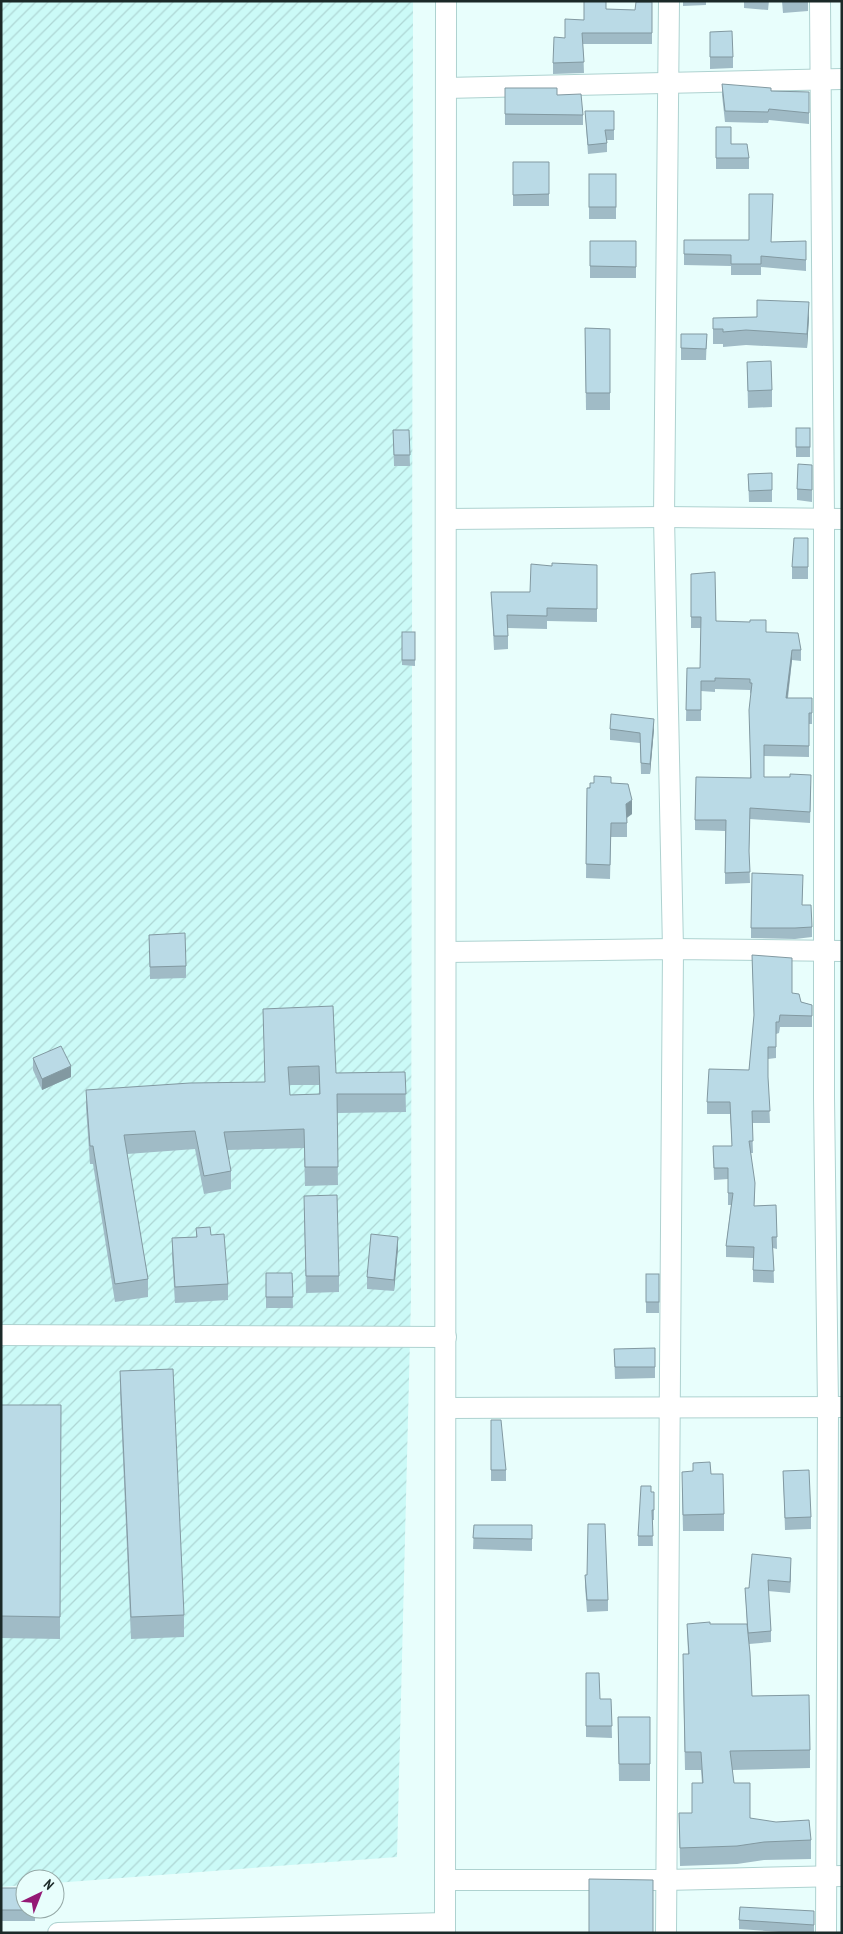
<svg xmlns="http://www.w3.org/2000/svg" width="843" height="1934" font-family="'PT Sans Narrow',sans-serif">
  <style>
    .industrial { fill: url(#industrial-furrows) }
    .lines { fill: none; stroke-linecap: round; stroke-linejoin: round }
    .minor-casing { stroke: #aed2d0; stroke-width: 22 }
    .minor { stroke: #fff; stroke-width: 20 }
    .wall { fill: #a0bbc6; fill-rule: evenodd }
    .shaded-wall { fill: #8299a1 }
    .building { fill: #badae6; stroke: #8299a1; fill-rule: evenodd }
  </style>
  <defs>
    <pattern id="industrial-furrows" width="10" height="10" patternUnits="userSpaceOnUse" patternTransform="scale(1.25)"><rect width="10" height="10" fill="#cbfaf7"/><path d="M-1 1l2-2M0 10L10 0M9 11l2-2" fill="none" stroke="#aed6d4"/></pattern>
  </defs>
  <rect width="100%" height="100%" fill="#e8fefc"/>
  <polygon class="industrial" points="1,1 413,1 411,1299 397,1857 55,1883 55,1879 25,1879 25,1885 1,1887"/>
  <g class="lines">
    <g class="minor-casing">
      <g id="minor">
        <polyline points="820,1 824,519 824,1097 828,1407 826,1933"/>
        <polyline points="446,88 842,79"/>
        <polyline points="446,519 664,517 842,519"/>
        <polyline points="446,952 673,949 842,951"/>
        <polyline points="1,1335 446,1337"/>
        <polyline points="446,1408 841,1407"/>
        <polyline points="445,1880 665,1880 842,1876"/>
        <polyline points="58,1933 445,1923"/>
        <polyline points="445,1933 446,1"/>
        <polyline points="666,1933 673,949 664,517 669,1"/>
      </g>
    </g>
    <use href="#minor" class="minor"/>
  </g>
  <g class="wall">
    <polygon points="683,1 706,1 706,5 683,6"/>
    <polygon points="744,1 769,1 768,10 744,8"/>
    <polygon points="782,1 808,1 808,11 783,13"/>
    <polygon points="841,1 842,1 842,20 841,12"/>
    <polygon points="652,2 652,44 583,44 584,73 553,74 553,63 565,38 584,20 606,9 635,10"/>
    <polygon points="710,32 733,57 733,68 710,69"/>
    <polygon points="722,84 771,91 809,92 809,124 769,120 768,123 725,122 722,95"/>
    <polygon points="505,88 557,95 583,115 583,125 505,125"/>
    <polygon points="585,111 614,130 614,140 607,140 607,152 588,154"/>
    <polygon points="716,127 731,144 749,158 749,169 716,169"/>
    <rect x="513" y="162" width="36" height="44"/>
    <rect x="589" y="174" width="27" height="45"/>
    <polygon points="684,240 772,242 806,260 806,271 761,267 761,275 731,275 731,266 684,265"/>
    <rect x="590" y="241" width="46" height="37"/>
    <polygon points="809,317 807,348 746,345 723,347 723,344 713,344 713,318"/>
    <polygon points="585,328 610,329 610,410 586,410"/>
    <polygon points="681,334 707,334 706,360 681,360"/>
    <polygon points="747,362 772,390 772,407 748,408"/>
    <rect x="796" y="428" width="14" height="29"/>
    <polygon points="393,430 409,430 410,466 394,466"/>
    <polygon points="812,465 812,502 797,500 797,489"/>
    <polygon points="772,473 772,502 749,502 748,474"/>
    <polygon points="808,538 808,579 792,579 792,567"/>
    <polygon points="597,565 597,622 547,621 547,629 508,628 508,649 494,650 491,592 530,592 552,566"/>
    <polygon points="691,574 716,621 766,632 801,650 801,661 792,660 788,698 812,698 812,724 809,724 809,757 764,756 764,777 811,786 810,823 750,819 749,855 750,883 725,884 725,831 695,830 695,820 750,778 751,694 750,693 750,690 715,689 715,692 701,691 701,721 686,721 687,668 700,668 701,628 691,628"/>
    <polygon points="402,632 415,632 415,666 402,665"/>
    <polygon points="610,729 654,729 650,774 641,774 640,743 610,740"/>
    <polygon points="611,783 632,814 627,818 627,837 611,837 610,879 586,878 587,788"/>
    <polygon points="803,885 802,905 812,927 812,937 795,939 751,938 751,928"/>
    <polygon points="149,935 186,966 186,978 150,979"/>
    <polygon points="752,955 801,1002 812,1005 812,1027 780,1027 779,1033 776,1034 776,1058 768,1059 768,1081 770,1123 752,1123 753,1153 751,1153 755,1195 754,1206 776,1205 777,1249 773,1248 774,1283 753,1282 753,1258 726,1257 726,1246 731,1205 728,1205 728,1179 714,1180 713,1146 732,1146 730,1114 707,1114 707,1102 749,1070 754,1018"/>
    <path d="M263,1009L336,1073L405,1072L406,1112L337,1113L338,1185L305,1186L304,1148L227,1150L231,1171V1189L204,1194L195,1149L127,1154L148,1279V1297L115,1302L93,1164H90L86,1108V1090L265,1082ZM289,1085H319V1094L290,1095Z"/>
    <polygon points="33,1058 71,1077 42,1090 33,1070"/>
    <polygon points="304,1212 339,1276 339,1292 306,1293"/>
    <polygon points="196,1228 211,1235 228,1284 228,1300 175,1303 172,1255 172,1238 196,1237"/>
    <polygon points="398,1248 394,1291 367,1289 367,1277"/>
    <polygon points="266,1273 292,1273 293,1308 266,1308"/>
    <rect x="646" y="1274" width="13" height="39"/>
    <polygon points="614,1349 655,1367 655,1378 615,1379"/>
    <polygon points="120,1371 184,1615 184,1637 131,1639 120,1392"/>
    <polygon points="1,1405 61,1405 60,1639 1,1638"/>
    <polygon points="491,1420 506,1470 506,1481 491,1481"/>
    <polygon points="783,1471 811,1517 811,1529 785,1530"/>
    <polygon points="711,1474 724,1514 724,1531 683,1531 682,1488"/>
    <polygon points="651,1492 654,1492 654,1520 652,1520 653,1546 638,1546 638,1536"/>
    <polygon points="474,1525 532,1525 532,1551 473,1549"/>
    <polygon points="791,1569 790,1593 768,1591 771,1631 771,1642 749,1644 752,1696 810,1750 810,1768 732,1770 734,1783 750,1818 811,1840 811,1859 764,1860 737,1864 680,1866 679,1813 692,1813 702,1783 701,1770 685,1770 683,1672 688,1654 687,1624 747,1624 745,1588 749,1588"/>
    <polygon points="585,1575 608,1600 608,1611 587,1612 585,1586"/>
    <polygon points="586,1673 600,1699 611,1699 612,1738 586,1737"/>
    <polygon points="618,1717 650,1717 650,1781 619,1781"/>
    <polygon points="1,1888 35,1909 35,1921 1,1921"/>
    <polygon points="814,1911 814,1933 793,1933 739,1929 739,1920"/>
  </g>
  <g class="shaded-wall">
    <polygon points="809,302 809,317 807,348 807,334"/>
    <polygon points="792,650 792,660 786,709 786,698"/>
    <polygon points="654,719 654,729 650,774 650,764"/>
    <polygon points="632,800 632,814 626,818 626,804"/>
    <polygon points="71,1066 71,1077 42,1090 42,1079"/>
    <polygon points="398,1237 398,1248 394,1291 394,1280"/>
    <polygon points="791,1558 791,1569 790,1593 790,1582"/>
  </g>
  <g class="building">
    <polygon points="584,1 606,1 606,9 635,10 636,2 652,2 652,33 582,33 584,62 553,63 554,37 565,38 565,19 584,20"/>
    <polygon points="732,31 733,57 710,57 710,32"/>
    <polygon points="722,84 771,88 771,91 809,92 809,113 769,109 768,112 725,111"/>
    <polygon points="505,88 557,88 557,95 581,94 583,115 505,114"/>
    <polygon points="585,111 614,111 614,130 605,130 607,143 588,145"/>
    <polygon points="716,127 731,127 731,144 747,144 749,158 716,158"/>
    <polygon points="513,162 549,162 549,194 513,195"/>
    <rect x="589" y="174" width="27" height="33"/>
    <polygon points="749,194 773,194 771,242 806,241 806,260 761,256 761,264 731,264 731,255 684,254 684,240 749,240"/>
    <polygon points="590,241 636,241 636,267 590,266"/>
    <polygon points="757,300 809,302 807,334 746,330 723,332 723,329 713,329 713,318 757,317"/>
    <polygon points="585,328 610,329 610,393 586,393"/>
    <polygon points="681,334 707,334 706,349 681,348"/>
    <polygon points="771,361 772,390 748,391 747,362"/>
    <rect x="796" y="428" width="14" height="19"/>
    <polygon points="393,430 409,430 410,455 394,455"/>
    <polygon points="798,464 812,465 812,490 797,489"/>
    <polygon points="772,473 772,490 749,491 748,474"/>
    <polygon points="794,538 808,538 808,567 792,567"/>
    <polygon points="552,563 597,565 597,609 547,608 547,616 507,615 508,636 494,636 491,592 530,592 531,564 552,566"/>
    <polygon points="715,572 716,621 750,622 750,620 766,620 766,632 798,633 801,650 792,650 786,698 812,698 812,713 809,713 809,746 764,745 764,777 790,777 790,774 811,775 810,812 750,808 749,851 750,872 725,873 726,820 695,820 696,777 751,778 749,710 752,683 750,683 750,679 715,678 715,681 701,681 701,710 686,710 687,668 700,668 701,617 691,617 691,574"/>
    <rect x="402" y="632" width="13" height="28"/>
    <polygon points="611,714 654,719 650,764 641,763 640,733 610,729"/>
    <polygon points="594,776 611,777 611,783 628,784 632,800 626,804 627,823 611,823 610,865 586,864 587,788 590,788 590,783 594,783"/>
    <polygon points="752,873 803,875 802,905 811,905 812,927 795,928 751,928"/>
    <polygon points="185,933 186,966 150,967 149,935"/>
    <polygon points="752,955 792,958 792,993 799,994 801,1002 812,1005 812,1016 780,1015 779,1022 776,1022 776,1047 768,1047 768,1077 770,1111 752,1111 753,1141 749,1141 755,1183 754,1206 776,1205 777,1237 772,1237 774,1271 753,1270 754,1247 726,1246 733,1193 728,1193 728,1168 714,1168 713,1146 732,1146 730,1102 707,1102 709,1069 749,1070 754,1015"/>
    <path d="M333,1006L336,1073L405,1072L406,1094H337L338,1167H305L304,1129L224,1132L231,1171L204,1176L195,1131L124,1135L148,1279L115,1284L93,1146H90L86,1090L190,1083L265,1082L263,1009ZM319,1066L320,1094L290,1095L288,1067Z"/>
    <polygon points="61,1046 71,1066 42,1079 33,1058"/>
    <polygon points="337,1195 339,1276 306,1276 304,1196"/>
    <polygon points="210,1227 211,1235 224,1234 228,1284 175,1287 172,1238 197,1237 196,1228"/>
    <polygon points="371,1234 398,1237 394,1280 367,1277"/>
    <polygon points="266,1273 292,1273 293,1297 266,1297"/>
    <rect x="646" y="1274" width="13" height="28"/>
    <polygon points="655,1348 655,1367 615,1367 614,1349"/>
    <polygon points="173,1369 184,1615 131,1617 120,1371"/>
    <polygon points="1,1405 61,1405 60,1617 1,1616"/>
    <polygon points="491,1420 501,1420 506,1470 491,1470"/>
    <polygon points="710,1462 711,1474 723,1474 724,1514 683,1515 682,1472 693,1471 693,1463"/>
    <polygon points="809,1470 811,1517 785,1518 783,1471"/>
    <polygon points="641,1486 651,1486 651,1492 654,1492 654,1510 652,1510 653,1536 638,1536"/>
    <polygon points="588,1524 605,1524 608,1600 587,1600 585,1575 587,1575"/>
    <polygon points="474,1525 532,1525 532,1539 473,1538"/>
    <polygon points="752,1554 791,1558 790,1582 768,1580 771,1631 748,1633 745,1588 749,1588"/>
    <polygon points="710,1622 710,1624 747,1624 750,1653 752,1696 809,1695 810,1750 730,1751 734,1783 750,1783 750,1818 776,1822 809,1820 811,1840 764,1842 737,1846 680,1848 679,1813 692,1813 692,1783 703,1783 701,1752 685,1752 683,1654 689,1654 687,1624"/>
    <polygon points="586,1673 599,1673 600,1699 611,1699 612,1726 586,1726"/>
    <polygon points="618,1717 650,1717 650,1764 619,1764"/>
    <polygon points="589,1879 653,1880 653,1933 589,1933"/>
    <polygon points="1,1888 25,1888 25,1909 35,1910 1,1910"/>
    <polygon points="740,1907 814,1911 814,1925 739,1920"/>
  </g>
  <rect width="843" height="1934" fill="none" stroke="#1b2928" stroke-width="5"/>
  <g transform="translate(40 1894) rotate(43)"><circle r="24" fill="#e8fefc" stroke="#96a9a7"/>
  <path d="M0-4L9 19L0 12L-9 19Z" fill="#941975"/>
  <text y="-8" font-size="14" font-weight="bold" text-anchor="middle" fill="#1b2928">N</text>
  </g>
</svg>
